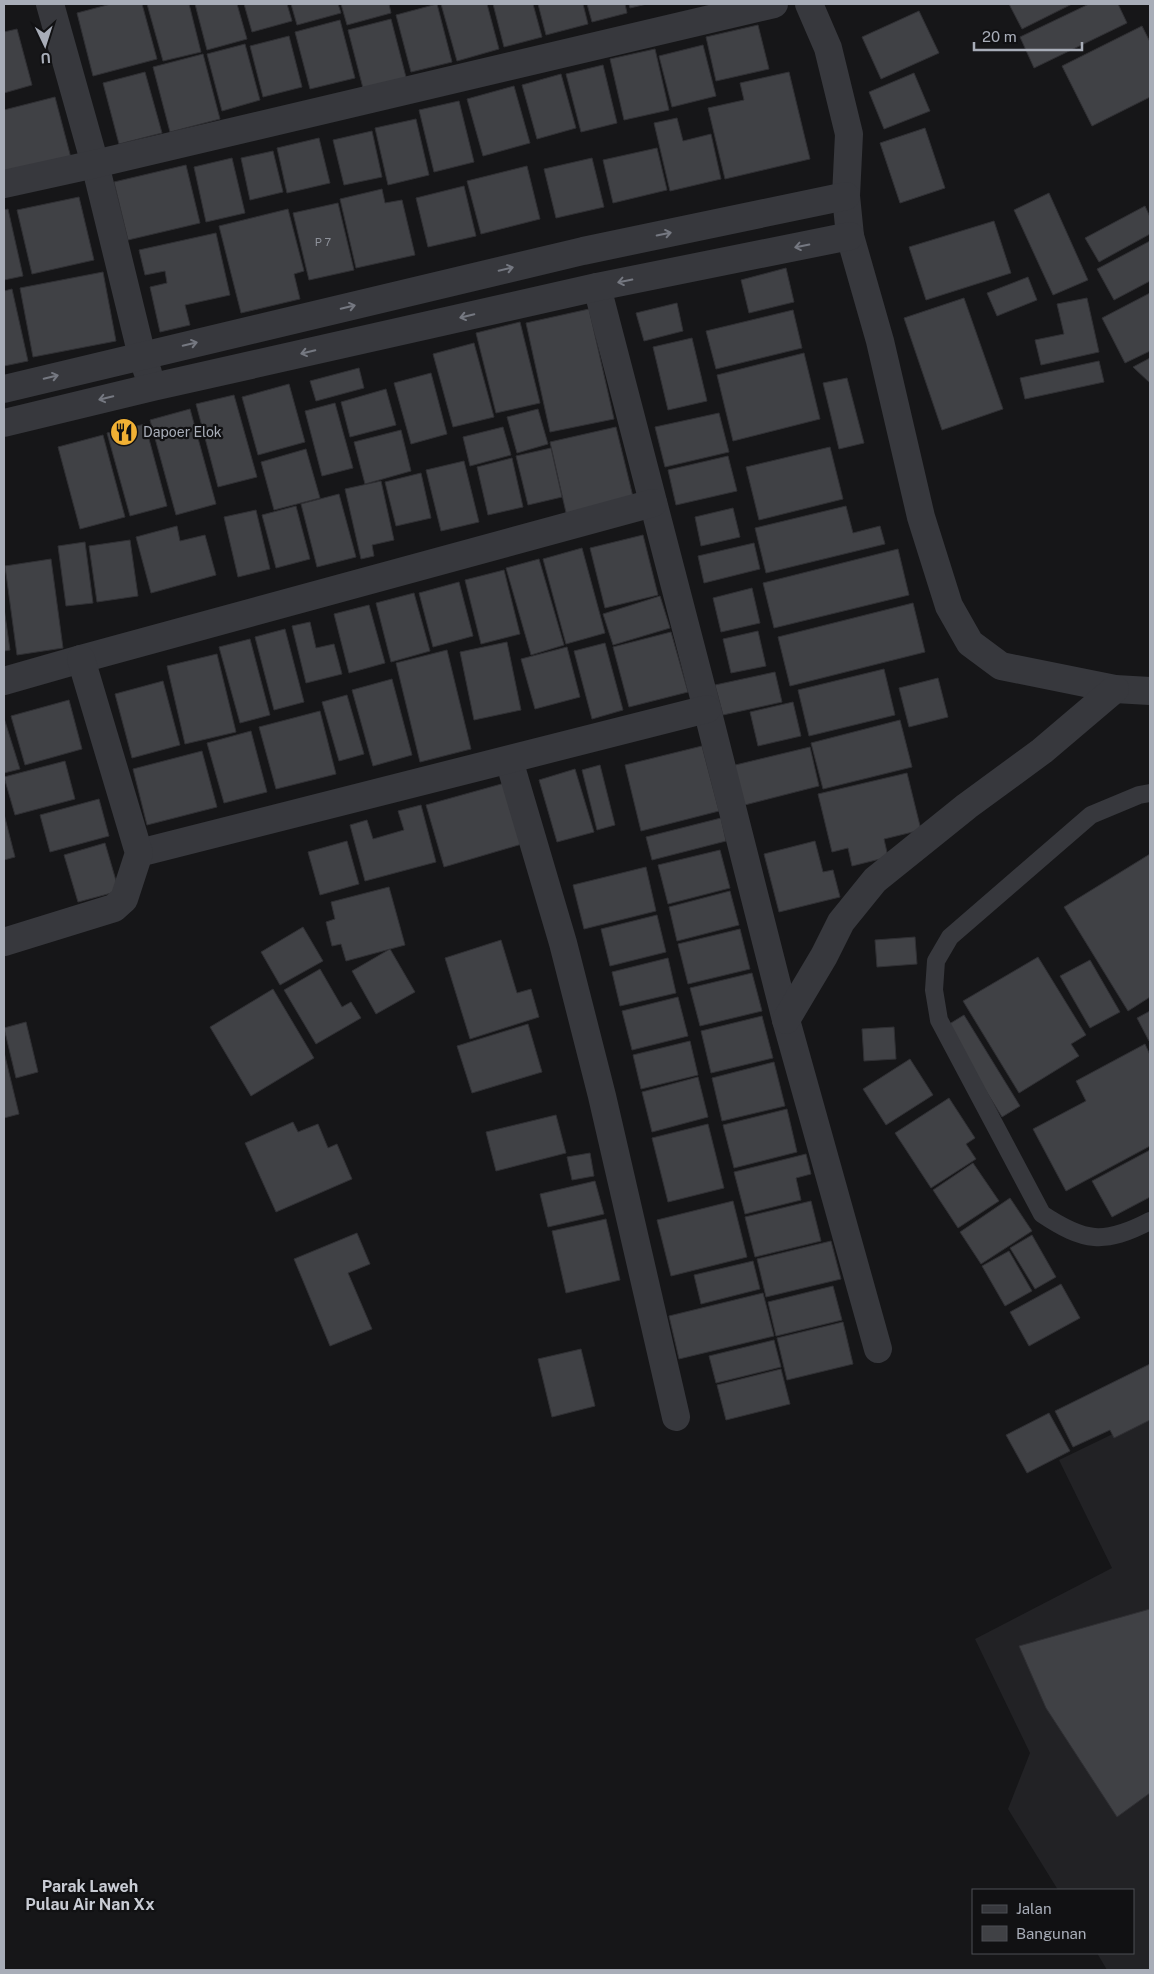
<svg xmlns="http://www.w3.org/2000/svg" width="1154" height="1974" font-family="'Public Sans',sans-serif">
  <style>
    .built { fill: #222225 }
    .building { fill: #404145; stroke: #303034 }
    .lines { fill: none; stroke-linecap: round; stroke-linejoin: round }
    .lane { stroke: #37383d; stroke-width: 18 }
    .street { stroke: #37383d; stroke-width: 28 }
    .oneway { stroke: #757881 }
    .labels { text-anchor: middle; stroke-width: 4.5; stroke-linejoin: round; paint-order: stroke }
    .number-label { font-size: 11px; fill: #8e929b }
    .poi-label { font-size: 14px; fill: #a8adb8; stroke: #111113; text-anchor: start }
    .quarter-label { font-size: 16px; font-weight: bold; fill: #c9ccd4; stroke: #111113 }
  </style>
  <rect width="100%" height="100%" fill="#161618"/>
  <polygon class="built" points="1150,1416 1150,1970 1107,1970 1097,1953 1133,1953 1133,1890 1058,1890 1008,1809 1030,1753 975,1639 1112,1568 1059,1460"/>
  <g class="building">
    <polygon points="111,4 142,4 157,59 93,76 77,13"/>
    <polygon points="147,4 189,4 201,52 163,61"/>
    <polygon points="195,4 237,4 247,39 207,50"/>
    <polygon points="244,4 287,4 292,21 252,32"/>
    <polygon points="291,4 338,4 341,13 297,25"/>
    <polygon points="341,4 389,4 391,13 347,25"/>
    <polygon points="437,4 452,62 411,72 396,15"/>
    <polygon points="441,4 487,4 499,49 457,61"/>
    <polygon points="493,4 533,4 542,37 504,47"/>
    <polygon points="538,4 583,4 588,24 546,35"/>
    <polygon points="587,4 625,4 627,13 592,22"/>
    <polygon points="629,4 647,4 630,8"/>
    <polygon points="1009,4 1072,4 1022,29"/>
    <polygon points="1089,4 1118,4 1127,23 1034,68 1020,37"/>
    <polygon points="919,11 939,53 881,79 862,37"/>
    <polygon points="391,19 407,81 364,92 348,30"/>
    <polygon points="340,20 355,78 310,89 295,32"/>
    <polygon points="758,25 769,69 716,81 706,37"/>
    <polygon points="1142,26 1150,42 1150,97 1092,126 1062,66"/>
    <polygon points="17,29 32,85 4,93 4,32"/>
    <polygon points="289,36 302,87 263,97 250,46"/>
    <polygon points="245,44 260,100 222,111 207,54"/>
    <polygon points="703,45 716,96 672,107 659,56"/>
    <polygon points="655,49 669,110 624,120 610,59"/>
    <polygon points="203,54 220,119 170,132 153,67"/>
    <polygon points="603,65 617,123 581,132 566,74"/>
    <polygon points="145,72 162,133 119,144 103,83"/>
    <polygon points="789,72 810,159 725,179 708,108 744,100 740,83"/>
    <polygon points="914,73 930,111 884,129 869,92"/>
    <polygon points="561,74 576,128 537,139 522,85"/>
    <polygon points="514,86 530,143 483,156 467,99"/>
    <polygon points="55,97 71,158 4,175 4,110"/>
    <polygon points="459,101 474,162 434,172 419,110"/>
    <polygon points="677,118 683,141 711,134 721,179 670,191 654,123"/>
    <polygon points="416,119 429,175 388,185 375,128"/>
    <polygon points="925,128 945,188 900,203 880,143"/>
    <polygon points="372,131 382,177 344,185 333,140"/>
    <polygon points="319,138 330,183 287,193 277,148"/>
    <polygon points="657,148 667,190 613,203 603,160"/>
    <polygon points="273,151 283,192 250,200 241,158"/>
    <polygon points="232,158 245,213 206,222 194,167"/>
    <polygon points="592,158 604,207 556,218 544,169"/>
    <polygon points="186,165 200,223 128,240 114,182"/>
    <polygon points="527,166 540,219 481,234 467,181"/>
    <polygon points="464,186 476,236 428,247 416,198"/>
    <polygon points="382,189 385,203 402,200 415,255 356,268 340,199"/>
    <polygon points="1049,193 1088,280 1053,295 1014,210"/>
    <polygon points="79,197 94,260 32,274 17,210"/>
    <polygon points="338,203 354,270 309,280 293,213"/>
    <polygon points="1145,206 1150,217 1150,234 1099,262 1085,238"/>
    <polygon points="8,209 23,276 4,280 4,210"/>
    <polygon points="288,209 304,271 294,274 300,299 241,313 219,226"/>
    <polygon points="994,221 1011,273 926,300 909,247"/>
    <polygon points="216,233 230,295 185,305 190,325 160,332 150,287 167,283 165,271 145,275 139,250"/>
    <polygon points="1150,241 1150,281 1114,300 1097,269"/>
    <polygon points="786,268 794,302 749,313 741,280"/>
    <polygon points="103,272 116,341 33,357 20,288"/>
    <polygon points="1028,277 1037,300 997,316 987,293"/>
    <polygon points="12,289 28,361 4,366 4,291"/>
    <polygon points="1150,293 1150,351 1125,363 1102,318"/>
    <polygon points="964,298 1003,409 942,430 904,318"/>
    <polygon points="1087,298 1099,352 1041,365 1035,340 1064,334 1057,304"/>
    <polygon points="677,303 683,331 644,341 636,313"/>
    <polygon points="589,309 614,419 550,432 526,323"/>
    <polygon points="793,310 802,348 716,369 706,331"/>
    <polygon points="520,322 540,403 496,413 476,333"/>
    <polygon points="692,338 707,401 668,410 653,347"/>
    <polygon points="474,343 494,417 453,427 433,354"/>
    <polygon points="804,353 820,419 733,441 717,375"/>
    <polygon points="1150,358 1150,383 1133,367"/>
    <polygon points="1099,361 1104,382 1025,399 1020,378"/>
    <polygon points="359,368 364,388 316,401 310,381"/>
    <polygon points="431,373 447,434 411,444 394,383"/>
    <polygon points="847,378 864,443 839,449 823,383"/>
    <polygon points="289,384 305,442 258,455 242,397"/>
    <polygon points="386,389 396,425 350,437 341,402"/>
    <polygon points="234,395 257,477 218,487 196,404"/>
    <polygon points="335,403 353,468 322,476 305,411"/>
    <polygon points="190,409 216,504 176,515 150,420"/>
    <polygon points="538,409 548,444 517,453 507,417"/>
    <polygon points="719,413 729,452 665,467 655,427"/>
    <polygon points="145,424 167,506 130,516 107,433"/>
    <polygon points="503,427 511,455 470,466 463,437"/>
    <polygon points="616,427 634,501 567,517 550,442"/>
    <polygon points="401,430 411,471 365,484 354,442"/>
    <polygon points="103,435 125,517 80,529 58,447"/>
    <polygon points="830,447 843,499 759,520 746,467"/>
    <polygon points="551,448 562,497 528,505 516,456"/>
    <polygon points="306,449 320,498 274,510 261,462"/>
    <polygon points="728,456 737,491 676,505 668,470"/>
    <polygon points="512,458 523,507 488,515 477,467"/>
    <polygon points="464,461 479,522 441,531 426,470"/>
    <polygon points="421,473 431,518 396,526 385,482"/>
    <polygon points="381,481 394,540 372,545 374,556 361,559 345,489"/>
    <polygon points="339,494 356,557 317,567 301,504"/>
    <polygon points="296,506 310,559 276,568 262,515"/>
    <polygon points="846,506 853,533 880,526 885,544 766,573 755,528"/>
    <polygon points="733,508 740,537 701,546 695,517"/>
    <polygon points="256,510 270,569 238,577 224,517"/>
    <polygon points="177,526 180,541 205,535 216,575 151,593 136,537"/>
    <polygon points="643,535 658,595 605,608 590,548"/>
    <polygon points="130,540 138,596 97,602 89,546"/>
    <polygon points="85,542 93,603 66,606 58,546"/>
    <polygon points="754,543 760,569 704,583 698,556"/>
    <polygon points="582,548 605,633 566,644 543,559"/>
    <polygon points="898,549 909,595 774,628 763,583"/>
    <polygon points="51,559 63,648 17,655 5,566"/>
    <polygon points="539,559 564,645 531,655 506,568"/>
    <polygon points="504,570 520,634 481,644 465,580"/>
    <polygon points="459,582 473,636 433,647 419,593"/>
    <polygon points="752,588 760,623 721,632 713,598"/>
    <polygon points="414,593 430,651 391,662 376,603"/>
    <polygon points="660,596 670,628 613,645 603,614"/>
    <polygon points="913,603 925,652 790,686 778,637"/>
    <polygon points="369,605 385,663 349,673 334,614"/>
    <polygon points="4,608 10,650 4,651"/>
    <polygon points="310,622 316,648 334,644 342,674 306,683 292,626"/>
    <polygon points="285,629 304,702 274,710 255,637"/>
    <polygon points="758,631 766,666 731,673 723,639"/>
    <polygon points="671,632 688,692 629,707 613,647"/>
    <polygon points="250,639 270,715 240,723 219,647"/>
    <polygon points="507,642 521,710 474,720 460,652"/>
    <polygon points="605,643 623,710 592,719 574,651"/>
    <polygon points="567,647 580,697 535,709 521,659"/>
    <polygon points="447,650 471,749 420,762 396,663"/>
    <polygon points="217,654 236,732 185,744 167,666"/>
    <polygon points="884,669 895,715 809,736 798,690"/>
    <polygon points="775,672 782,702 723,715 715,685"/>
    <polygon points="938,678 948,717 909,727 899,688"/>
    <polygon points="392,679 412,755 373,766 352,690"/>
    <polygon points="163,681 180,745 132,758 115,694"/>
    <polygon points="347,695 364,754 339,761 322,702"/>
    <polygon points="69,700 82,749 25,765 11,716"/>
    <polygon points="793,702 801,736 758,746 750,712"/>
    <polygon points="320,711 336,774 276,789 259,727"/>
    <polygon points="4,718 20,769 4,773"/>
    <polygon points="900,720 912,767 823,789 811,743"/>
    <polygon points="251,731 267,792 224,803 207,743"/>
    <polygon points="702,746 719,811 641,831 625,765"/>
    <polygon points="810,747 819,786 737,807 727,767"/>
    <polygon points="202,751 217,807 147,825 133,769"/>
    <polygon points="65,761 75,799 15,815 4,777"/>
    <polygon points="600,765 615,825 597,830 582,770"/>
    <polygon points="575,769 594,832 557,842 539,780"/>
    <polygon points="907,773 921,830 884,839 888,857 852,866 848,848 832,852 818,794"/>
    <polygon points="505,783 522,844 444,867 426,805"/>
    <polygon points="99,799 109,836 50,852 40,815"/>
    <polygon points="421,805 436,862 365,881 350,825 367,820 373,839 404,830 398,811"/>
    <polygon points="4,814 15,857 4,860"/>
    <polygon points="721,818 726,841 652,860 646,837"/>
    <polygon points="347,841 359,884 320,895 308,852"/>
    <polygon points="815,841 823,872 833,870 840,897 779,912 764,854"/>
    <polygon points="105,843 119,891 78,902 64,855"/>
    <polygon points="720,850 730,888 668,904 658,865"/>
    <polygon points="1150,854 1150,997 1128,1011 1064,907"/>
    <polygon points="646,867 656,911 584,929 573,885"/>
    <polygon points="389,887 405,945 346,961 341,944 332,946 326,922 335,919 331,902"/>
    <polygon points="730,891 739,925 677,941 669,907"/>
    <polygon points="657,915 666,952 610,966 601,929"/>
    <polygon points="303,927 323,961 280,985 261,952"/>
    <polygon points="740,929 750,969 688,984 678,944"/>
    <polygon points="915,937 917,964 877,967 875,940"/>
    <polygon points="501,940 517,993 531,989 539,1017 470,1039 445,958"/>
    <polygon points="390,949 415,992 376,1014 352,971"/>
    <polygon points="1038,957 1086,1035 1071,1044 1079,1056 1019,1093 963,1001"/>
    <polygon points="668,958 676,993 620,1006 612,972"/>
    <polygon points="1090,960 1120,1012 1090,1028 1060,976"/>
    <polygon points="320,969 342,1007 351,1002 361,1018 316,1044 284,990"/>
    <polygon points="752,973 762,1011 700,1026 690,988"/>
    <polygon points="273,989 314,1058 251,1096 210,1027"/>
    <polygon points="678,997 688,1036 632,1050 622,1011"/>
    <polygon points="1150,1011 1150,1040 1149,1041 1137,1018"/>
    <polygon points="964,1015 1020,1106 1002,1117 946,1026"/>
    <polygon points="762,1016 773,1058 711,1073 701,1031"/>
    <polygon points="26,1022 38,1072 16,1078 4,1028"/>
    <polygon points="528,1024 542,1072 472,1093 457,1046"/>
    <polygon points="894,1027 896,1059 864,1061 862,1029"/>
    <polygon points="690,1041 698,1075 641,1089 633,1055"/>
    <polygon points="1145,1044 1150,1055 1150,1146 1066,1191 1033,1129 1086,1101 1076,1081"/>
    <polygon points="4,1052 19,1114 4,1118"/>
    <polygon points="910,1059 933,1095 886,1125 863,1089"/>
    <polygon points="774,1062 785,1106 722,1121 712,1078"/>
    <polygon points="698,1077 708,1117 652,1132 642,1092"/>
    <polygon points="949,1098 975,1138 966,1144 976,1159 931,1188 895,1133"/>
    <polygon points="787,1109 797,1152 734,1168 723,1125"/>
    <polygon points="556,1115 566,1153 496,1171 486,1132"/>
    <polygon points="293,1122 298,1132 318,1124 328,1148 337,1144 352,1179 276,1212 245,1143"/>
    <polygon points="708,1124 724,1188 668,1202 652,1138"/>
    <polygon points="1150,1150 1150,1197 1112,1217 1092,1181"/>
    <polygon points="590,1153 594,1176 572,1180 567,1157"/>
    <polygon points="806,1154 811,1174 796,1178 801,1200 745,1214 734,1172"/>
    <polygon points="973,1163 999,1201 958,1228 933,1190"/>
    <polygon points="595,1181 604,1214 548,1227 540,1194"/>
    <polygon points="1010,1198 1032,1231 981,1264 960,1232"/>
    <polygon points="733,1201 747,1257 671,1276 657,1220"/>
    <polygon points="811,1201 821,1241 755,1257 745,1217"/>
    <polygon points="606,1219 620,1280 566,1293 552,1231"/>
    <polygon points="357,1233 370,1264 348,1273 372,1329 330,1346 294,1259"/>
    <polygon points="1032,1235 1056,1277 1035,1289 1010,1248"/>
    <polygon points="831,1241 841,1279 766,1297 757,1259"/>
    <polygon points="1009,1251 1032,1291 1005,1306 982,1266"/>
    <polygon points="753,1261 760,1289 701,1304 694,1275"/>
    <polygon points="1061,1284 1080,1318 1029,1346 1010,1312"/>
    <polygon points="833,1286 842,1320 776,1336 768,1302"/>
    <polygon points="763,1293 774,1336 679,1359 669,1316"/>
    <polygon points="843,1322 853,1364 787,1380 777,1338"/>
    <polygon points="774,1340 781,1367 716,1383 709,1356"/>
    <polygon points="581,1349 595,1406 552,1417 538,1359"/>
    <polygon points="1150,1364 1150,1420 1114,1438 1110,1430 1073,1447 1055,1411"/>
    <polygon points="781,1369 790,1404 726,1420 717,1385"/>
    <polygon points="1049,1413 1070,1451 1027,1473 1006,1435"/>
    <polygon points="1150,1609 1150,1793 1117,1817 1046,1708 1019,1646"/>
  </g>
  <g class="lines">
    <path class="lane" d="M1150,793L1139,795L1091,815L950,937L936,961L934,990L939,1020L1042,1214C1084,1242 1104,1245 1150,1221"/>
    <g class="street">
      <polyline points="50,4 95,164 142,356 148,373"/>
      <polyline points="809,4 828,48 849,134 846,196 850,236 880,341 921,517 949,606 970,643 1001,666 1115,689 1150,691"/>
      <polyline points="4,184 95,164 774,4"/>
      <polyline points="597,287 707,709 786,1020 878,1349"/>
      <polyline points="4,389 583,251 846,196"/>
      <polyline points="4,423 153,387 597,287 850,236"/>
      <polyline points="4,681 81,659 653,503"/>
      <polyline points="509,760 563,943 602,1096 676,1417"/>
      <polyline points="139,853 707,709"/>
      <polyline points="4,942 114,908 124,899 139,853 81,659"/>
      <polyline points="786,1020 824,956 841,922 875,880 967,806 1042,751 1115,689"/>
    </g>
  </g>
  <defs><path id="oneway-shaft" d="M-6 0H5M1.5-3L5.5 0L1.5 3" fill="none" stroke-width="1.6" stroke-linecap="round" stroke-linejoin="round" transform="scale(1.25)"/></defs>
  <g class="oneway">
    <use href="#oneway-shaft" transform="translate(664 234) rotate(-12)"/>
    <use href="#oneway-shaft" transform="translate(802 246) rotate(169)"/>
    <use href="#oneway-shaft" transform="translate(506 269) rotate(-13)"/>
    <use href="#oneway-shaft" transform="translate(625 281) rotate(169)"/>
    <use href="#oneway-shaft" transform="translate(348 307) rotate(-13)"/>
    <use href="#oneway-shaft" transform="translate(467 316) rotate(167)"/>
    <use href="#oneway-shaft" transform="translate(190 344) rotate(-13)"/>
    <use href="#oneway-shaft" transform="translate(308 352) rotate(167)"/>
    <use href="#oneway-shaft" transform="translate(51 377) rotate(-13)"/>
    <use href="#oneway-shaft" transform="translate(106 398) rotate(166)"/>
  </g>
  <defs>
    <g id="restaurant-disc" transform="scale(1.4375)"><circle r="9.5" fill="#f2b134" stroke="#111113"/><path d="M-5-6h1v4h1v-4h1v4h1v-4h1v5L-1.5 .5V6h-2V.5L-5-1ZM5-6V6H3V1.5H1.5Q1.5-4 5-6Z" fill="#111"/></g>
  </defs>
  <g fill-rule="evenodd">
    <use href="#restaurant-disc" x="124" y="432"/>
  </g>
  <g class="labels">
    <g class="number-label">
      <text x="323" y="246">P 7</text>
    </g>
    <g class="poi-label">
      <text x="143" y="437">Dapoer Elok</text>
    </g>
    <g class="quarter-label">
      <text x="90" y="1892">Parak Laweh<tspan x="90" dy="18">Pulau Air Nan Xx</tspan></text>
    </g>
  </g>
  <rect width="1154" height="1974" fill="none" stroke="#a8adb8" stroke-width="10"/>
  <rect x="972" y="1889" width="162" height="65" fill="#111113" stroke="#4d4f55"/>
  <rect x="982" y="1905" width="25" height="8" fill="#37383d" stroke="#4d4f55"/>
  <text x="1016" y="1914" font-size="15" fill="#a8adb8">Jalan</text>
  <rect x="982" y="1926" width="25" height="15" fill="#404145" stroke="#4d4f55"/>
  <text x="1016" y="1939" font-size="15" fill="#a8adb8">Bangunan</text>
  <g transform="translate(45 45) rotate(176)" stroke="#111113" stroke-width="4" paint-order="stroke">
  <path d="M0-4L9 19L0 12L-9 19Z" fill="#a8adb8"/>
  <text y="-8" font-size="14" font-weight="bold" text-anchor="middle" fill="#a8adb8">U</text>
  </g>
  <path d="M974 42v8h108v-8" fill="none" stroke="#a8adb8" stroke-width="2.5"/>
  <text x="982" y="42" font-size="15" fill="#a8adb8" stroke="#111113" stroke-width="4" paint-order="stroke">20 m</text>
</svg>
